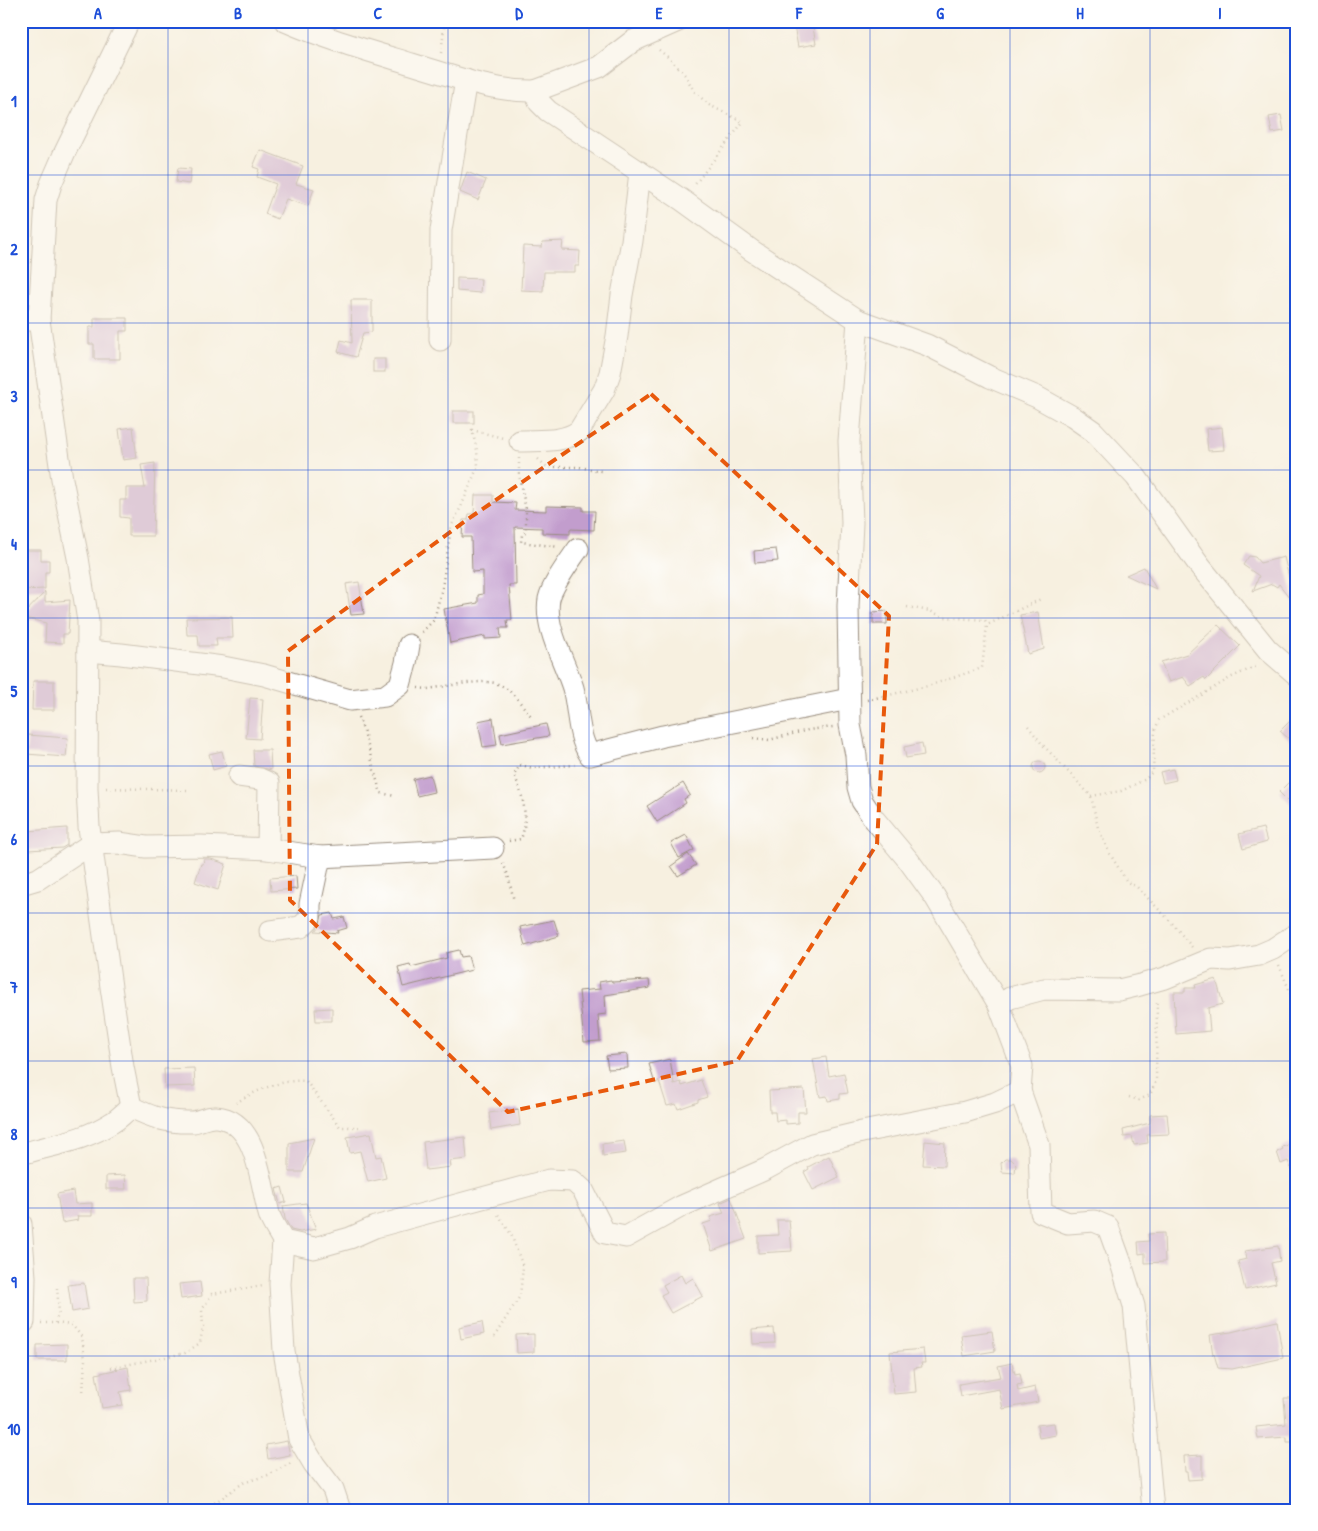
<svg xmlns="http://www.w3.org/2000/svg" width="1318" height="1531" font-family="'Patrick Hand',sans-serif">
  <style>
    .building { fill: #c29dcd }
    .lines { fill: none; stroke-linecap: round; stroke-linejoin: round }
    .minor-casing { stroke: #998d7f; stroke-width: 23 }
    .path { stroke: #998d7f; stroke-width: 2.5; stroke-dasharray: 1 4; stroke-linecap: butt }
    .minor { stroke: #fff; stroke-width: 21 }
    .marked { fill: none; stroke: #e8590c; stroke-width: 4; stroke-dasharray: 10 6; stroke-linejoin: round }
    .grid { fill: none; stroke: #1d4ed8; stroke-width: 1; stroke-opacity: 0.55 }
    .neatline { fill: none; stroke: #1d4ed8; stroke-width: 2 }
    .grid-label { font-size: 16px; text-anchor: middle; font-weight: bold; fill: #1d4ed8 }
  </style>
  <rect width="100%" height="100%" fill="#fff"/>
  <filter id="ink" filterUnits="userSpaceOnUse"><feTurbulence type="fractalNoise" baseFrequency=".02" numOctaves="2"/><feDisplacementMap in="SourceGraphic" scale="10" xChannelSelector="R" yChannelSelector="G"/><feConvolveMatrix kernelMatrix="1 2 1 2 8 2 1 2 1" color-interpolation-filters="sRGB"/></filter>
  <filter id="wash" filterUnits="userSpaceOnUse"><feTurbulence type="fractalNoise" baseFrequency=".0096" numOctaves="4" result="noise"/><feDisplacementMap in="SourceGraphic" scale="20" xChannelSelector="R" yChannelSelector="G"/><feGaussianBlur stdDeviation="1.12" result="paint"/><feColorMatrix in="noise" values="0 0 0 0 0 0 0 0 0 0 0 0 0 0 0 0 0 1.4 0 .05"/><feComposite in="paint" operator="in"/></filter>
  <g filter="url(#wash)">
    <rect width="100%" height="100%" fill="#f7f0e0"/>
    <g id="blocks">
      <g class="building">
        <polygon points="812,22 816,44 798,47 794,26"/>
        <polygon points="1281,115 1284,131 1272,133 1269,117"/>
        <polygon points="260,150 303,166 296,184 314,189 308,206 286,199 278,219 265,214 276,184 257,177 259,169 253,167"/>
        <polygon points="178,168 191,169 189,184 176,182"/>
        <polygon points="467,172 486,180 478,200 460,192"/>
        <polygon points="563,241 562,250 580,251 579,266 575,266 575,272 544,272 543,291 521,290 523,246 542,247 543,242"/>
        <polygon points="457,278 481,279 480,293 457,291"/>
        <polygon points="351,300 372,300 372,332 363,333 356,357 338,352 341,340 352,343"/>
        <polygon points="94,318 127,318 127,331 120,331 120,359 94,359 94,344 89,344 89,327 94,327"/>
        <rect x="373" y="359" width="12" height="13"/>
        <rect x="453" y="411" width="21" height="12"/>
        <polygon points="133,427 137,458 123,460 119,429"/>
        <polygon points="1222,427 1224,450 1208,451 1206,429"/>
        <polygon points="155,463 153,536 129,536 129,518 120,517 120,500 126,500 126,488 145,488 141,465"/>
        <polygon points="475,495 493,495 493,502 516,503 515,510 546,511 546,506 583,507 583,511 595,511 594,530 570,529 570,534 542,533 542,528 515,527 516,585 509,585 512,620 507,620 508,628 500,628 501,638 485,639 485,636 450,643 444,609 478,603 478,595 483,594 483,571 472,572 471,537 462,537 463,520 468,520 469,514 474,514"/>
        <polygon points="776,549 778,561 755,563 754,551"/>
        <polygon points="25,550 41,550 41,560 49,560 49,572 45,572 45,589 22,590 21,558 25,558"/>
        <polygon points="1249,556 1255,557 1260,563 1284,557 1296,606 1279,584 1277,587 1272,584 1253,591 1259,576 1243,565"/>
        <polygon points="1144,567 1156,589 1126,575"/>
        <polygon points="359,582 364,614 351,615 346,584"/>
        <polygon points="45,592 45,602 70,600 68,634 63,634 63,643 45,642 46,623 21,617"/>
        <polygon points="887,611 887,624 873,624 873,612"/>
        <polygon points="1038,612 1044,649 1028,654 1020,615"/>
        <polygon points="232,617 233,638 216,638 217,646 199,646 198,635 187,635 186,618"/>
        <polygon points="1218,625 1240,646 1206,680 1204,677 1190,686 1183,677 1169,682 1161,662 1187,654"/>
        <polygon points="33,681 54,681 54,710 32,710"/>
        <polygon points="250,698 263,699 260,739 246,738"/>
        <polygon points="1297,714 1297,746 1280,731"/>
        <polygon points="493,718 497,745 483,747 478,721"/>
        <polygon points="546,724 549,736 502,744 500,734"/>
        <polygon points="28,735 68,738 66,757 26,754"/>
        <polygon points="922,743 924,755 906,758 904,747"/>
        <polygon points="253,750 270,750 271,770 254,766"/>
        <polygon points="222,751 226,766 213,770 209,754"/>
        <circle cx="1039" cy="767" r="6"/>
        <polygon points="1173,769 1176,780 1163,783 1160,772"/>
        <polygon points="430,775 434,792 417,796 413,779"/>
        <polygon points="1289,782 1297,790 1297,810 1279,792"/>
        <polygon points="683,783 690,795 684,799 686,803 657,822 647,806"/>
        <polygon points="67,828 67,845 62,848 28,850 27,831"/>
        <polygon points="1263,828 1267,842 1243,849 1239,834"/>
        <polygon points="686,835 694,850 679,858 671,843"/>
        <polygon points="688,854 696,865 678,876 671,866"/>
        <polygon points="204,859 211,859 226,864 218,890 195,882 201,864 203,864"/>
        <polygon points="296,876 297,889 271,891 270,878"/>
        <polygon points="332,913 334,919 344,917 347,928 337,931 338,933 315,931 319,926 322,915"/>
        <polygon points="554,920 559,936 525,946 520,927"/>
        <polygon points="459,950 461,957 468,956 472,970 403,987 398,967 410,964 411,967 447,958 446,953"/>
        <polygon points="1216,979 1223,1004 1208,1008 1210,1031 1176,1034 1174,992 1185,992 1185,988 1196,988 1195,985"/>
        <polygon points="611,980 612,982 649,980 650,988 605,995 606,1014 598,1015 600,1041 584,1042 579,991 600,989 599,982"/>
        <polygon points="332,1008 332,1021 316,1021 315,1009"/>
        <polygon points="627,1054 628,1068 608,1069 606,1056"/>
        <polygon points="826,1057 829,1076 844,1073 848,1093 840,1094 840,1099 828,1101 827,1096 820,1097 813,1059"/>
        <polygon points="670,1059 674,1084 681,1082 682,1086 701,1080 707,1097 698,1100 698,1102 678,1109 676,1104 667,1106 659,1081 655,1084 649,1064"/>
        <polygon points="194,1068 195,1086 165,1087 164,1069"/>
        <polygon points="804,1089 806,1112 798,1112 798,1123 786,1124 786,1120 776,1121 775,1112 770,1112 769,1091"/>
        <polygon points="518,1109 520,1125 491,1130 489,1113"/>
        <polygon points="1167,1114 1169,1134 1147,1135 1148,1143 1134,1145 1132,1136 1124,1137 1123,1130 1150,1123 1150,1115"/>
        <polygon points="371,1133 376,1157 381,1156 386,1178 368,1182 360,1151 350,1153 347,1137"/>
        <polygon points="465,1137 467,1159 450,1161 451,1167 426,1170 423,1142"/>
        <polygon points="314,1138 303,1172 289,1172 289,1143"/>
        <polygon points="624,1141 626,1153 603,1156 602,1144"/>
        <polygon points="925,1141 945,1143 944,1166 923,1165"/>
        <polygon points="1297,1142 1297,1181 1296,1181 1288,1161 1281,1164 1277,1152 1283,1149 1282,1147"/>
        <polygon points="829,1156 839,1177 813,1190 804,1172 809,1169 808,1167"/>
        <polygon points="1005,1159 1011,1159 1016,1164 1015,1173 1002,1172 1001,1163"/>
        <polygon points="125,1175 126,1189 106,1189 106,1176"/>
        <polygon points="282,1187 286,1202 280,1204 276,1189"/>
        <polygon points="73,1191 75,1204 92,1203 92,1216 77,1216 78,1220 62,1223 57,1194"/>
        <polygon points="731,1198 746,1239 712,1251 703,1224 712,1221 710,1217 724,1213 720,1203"/>
        <polygon points="306,1203 316,1229 300,1232 291,1230 285,1219 283,1206"/>
        <polygon points="777,1220 789,1220 792,1251 758,1253 758,1236 778,1235"/>
        <polygon points="1164,1233 1165,1262 1145,1263 1145,1253 1139,1254 1138,1242 1149,1241 1148,1234"/>
        <polygon points="1278,1246 1280,1261 1271,1263 1276,1283 1245,1290 1238,1261 1247,1259 1245,1251"/>
        <polygon points="681,1275 685,1283 693,1278 703,1296 671,1313 661,1295 667,1292 663,1285"/>
        <polygon points="133,1278 146,1278 147,1301 134,1302"/>
        <polygon points="200,1282 202,1296 181,1299 179,1284"/>
        <polygon points="84,1283 88,1309 72,1312 68,1285"/>
        <polygon points="1277,1321 1283,1358 1232,1369 1218,1368 1214,1354 1213,1355 1210,1335 1231,1332"/>
        <polygon points="482,1322 484,1334 461,1339 459,1327"/>
        <polygon points="774,1328 775,1343 753,1344 752,1330"/>
        <polygon points="992,1331 995,1351 964,1356 961,1335"/>
        <polygon points="534,1334 534,1352 517,1353 516,1335"/>
        <polygon points="67,1344 67,1360 37,1360 37,1345"/>
        <polygon points="923,1349 925,1363 921,1363 922,1367 914,1368 916,1392 894,1394 890,1352"/>
        <polygon points="1012,1363 1015,1374 1020,1373 1022,1384 1017,1385 1018,1391 1035,1387 1038,1402 1003,1409 999,1389 961,1396 959,1384 1001,1377 998,1366"/>
        <polygon points="128,1367 131,1390 120,1392 123,1405 102,1408 96,1374"/>
        <polygon points="1284,1398 1297,1398 1297,1442 1287,1442 1287,1437 1258,1439 1256,1427 1286,1424"/>
        <polygon points="1054,1423 1056,1435 1039,1438 1037,1425"/>
        <polygon points="287,1441 290,1455 268,1459 266,1445"/>
        <polygon points="1202,1455 1202,1479 1188,1480 1187,1472 1185,1472 1184,1456"/>
      </g>
    </g>
  </g>
  <g filter="url(#ink)">
    <use href="#blocks" fill-opacity="0" stroke="#998d7f" stroke-width="1"/>
    <g class="lines">
      <g class="minor-casing">
        <g id="minor">
          <path d="M129,21L64,154L51,184L46,200L39,320L62,479L78,558L88,621L87,788L89,827L111,987L123,1067L131,1107C153,1118 168,1123 193,1122C201,1121 208,1116 216,1117C259,1120 260,1186 270,1217C273,1225 279,1233 283,1241L314,1248L350,1238L375,1227L549,1180L573,1181L583,1190L605,1233L626,1237L682,1206L766,1169L812,1144L862,1132L965,1112L995,1103L1020,1091L1022,1066L999,1005L935,897L909,861L874,819L862,801L858,787L856,755L850,725L848,606L852,523L849,441L858,320"/>
          <path d="M285,21C326,39 369,51 412,64C452,76 493,92 535,91L539,102L548,111L682,200L751,250L858,320L927,345L990,377L1037,397L1073,417L1093,431L1136,477L1199,565L1268,650L1297,675"/>
          <polyline points="535,91 599,67 633,41 678,21"/>
          <polyline points="21,320 39,320"/>
          <polyline points="440,340 441,230 466,80"/>
          <path d="M520,441C539,440 563,443 579,431L604,390L610,373L617,336L622,295L632,241L640,172"/>
          <path d="M578,549C569,562 552,585 549,599C544,627 565,662 573,688C579,710 577,736 590,755L663,736L849,699"/>
          <polyline points="88,651 121,654 223,667 264,675 350,700 385,696 400,685 406,663 409,645"/>
          <polyline points="239,776 260,779 269,783 268,849"/>
          <polyline points="21,884 38,879 91,844 119,843 146,847 201,846 268,849 320,857 493,848"/>
          <polyline points="270,931 301,927 310,918 310,904 320,857"/>
          <polyline points="999,1005 1010,998 1044,989 1119,990 1140,985 1165,978 1211,959 1230,960 1259,955 1273,949 1285,941 1297,934"/>
          <polyline points="1020,1091 1039,1145 1041,1212 1068,1223 1094,1221 1108,1227 1121,1263 1134,1306 1153,1510"/>
          <path d="M21,1154C52,1145 86,1140 113,1122C120,1118 125,1112 131,1107"/>
          <polyline points="21,1224 25,1277 24,1322"/>
          <polyline points="283,1241 280,1284 284,1351 299,1439 314,1464 333,1489 340,1510"/>
        </g>
      </g>
      <g class="path">
        <polyline points="659,50 669,58 685,75 694,91 709,105 743,122 693,187"/>
        <polyline points="441,53 445,21"/>
        <polyline points="519,458 519,475 526,510 526,531 522,535 521,542 559,547"/>
        <polyline points="538,459 547,467 579,467 601,471"/>
        <polyline points="907,607 930,611 944,617 985,620 987,625"/>
        <polyline points="422,632 434,620 442,588 451,527 461,507 478,466 477,450 472,430 503,438"/>
        <path d="M418,688L427,689C444,687 483,678 498,684C512,689 522,706 532,717"/>
        <polyline points="867,700 928,686 982,668 987,625 1041,599"/>
        <path d="M358,717C369,741 372,768 381,793L395,796"/>
        <polyline points="1028,726 1042,744 1091,796 1098,828 1110,854 1127,882 1137,887 1172,923 1192,947"/>
        <polyline points="753,738 769,740 808,730 833,727"/>
        <polyline points="106,788 188,790"/>
        <polyline points="1091,796 1121,791 1146,779 1153,771 1155,730 1159,720 1232,677 1257,666"/>
        <path d="M509,841L521,839C529,818 523,794 514,775L520,765L533,768L575,765"/>
        <polyline points="503,863 508,875 514,901"/>
        <polyline points="1279,965 1297,1009"/>
        <polyline points="1129,1097 1139,1100 1150,1095 1156,1081 1157,1000"/>
        <path d="M236,1103C256,1090 282,1079 306,1081L340,1127H359"/>
        <polyline points="41,1323 55,1323 72,1325 82,1337 85,1360 83,1393"/>
        <polyline points="55,1323 59,1312 57,1288"/>
        <polyline points="494,1337 520,1296 523,1267 511,1234 497,1213"/>
        <polyline points="111,1368 185,1353 200,1343 203,1327 202,1310 212,1294 263,1286"/>
        <polyline points="208,1510 210,1506 243,1483 268,1475 291,1463"/>
      </g>
      <use href="#minor" class="minor"/>
    </g>
  </g>
  <path d="M0 0H1318V1531H0ZM651,394L889,616L877,844L737,1061L508,1112L290,900L288,651L468,519Z" fill="#f7f0e0" fill-opacity=".55" fill-rule="evenodd"/>
  <path class="marked" d="M651,394L889,616L877,844L737,1061L508,1112L290,900L288,651L468,519Z"/>
  <path class="grid" d="M168,21V1510M308,21V1510M448,21V1510M589,21V1510M729,21V1510M870,21V1510M1010,21V1510M1150,21V1510M21,175H1297M21,323H1297M21,470H1297M21,618H1297M21,766H1297M21,913H1297M21,1061H1297M21,1208H1297M21,1356H1297"/>
  <rect width="1318" height="1531" fill="none" stroke="#fff" stroke-width="55"/>
  <rect x="28" y="28" width="1262" height="1476" class="neatline"/>
  <g class="grid-label">
    <text x="98" y="19">A</text>
    <text x="238" y="19">B</text>
    <text x="378" y="19">C</text>
    <text x="519" y="19">D</text>
    <text x="659" y="19">E</text>
    <text x="799" y="19">F</text>
    <text x="940" y="19">G</text>
    <text x="1080" y="19">H</text>
    <text x="1220" y="19">I</text>
    <text x="14" y="107">1</text>
    <text x="14" y="255">2</text>
    <text x="14" y="402">3</text>
    <text x="14" y="550">4</text>
    <text x="14" y="697">5</text>
    <text x="14" y="845">6</text>
    <text x="14" y="993">7</text>
    <text x="14" y="1140">8</text>
    <text x="14" y="1288">9</text>
    <text x="14" y="1435">10</text>
  </g>
</svg>
